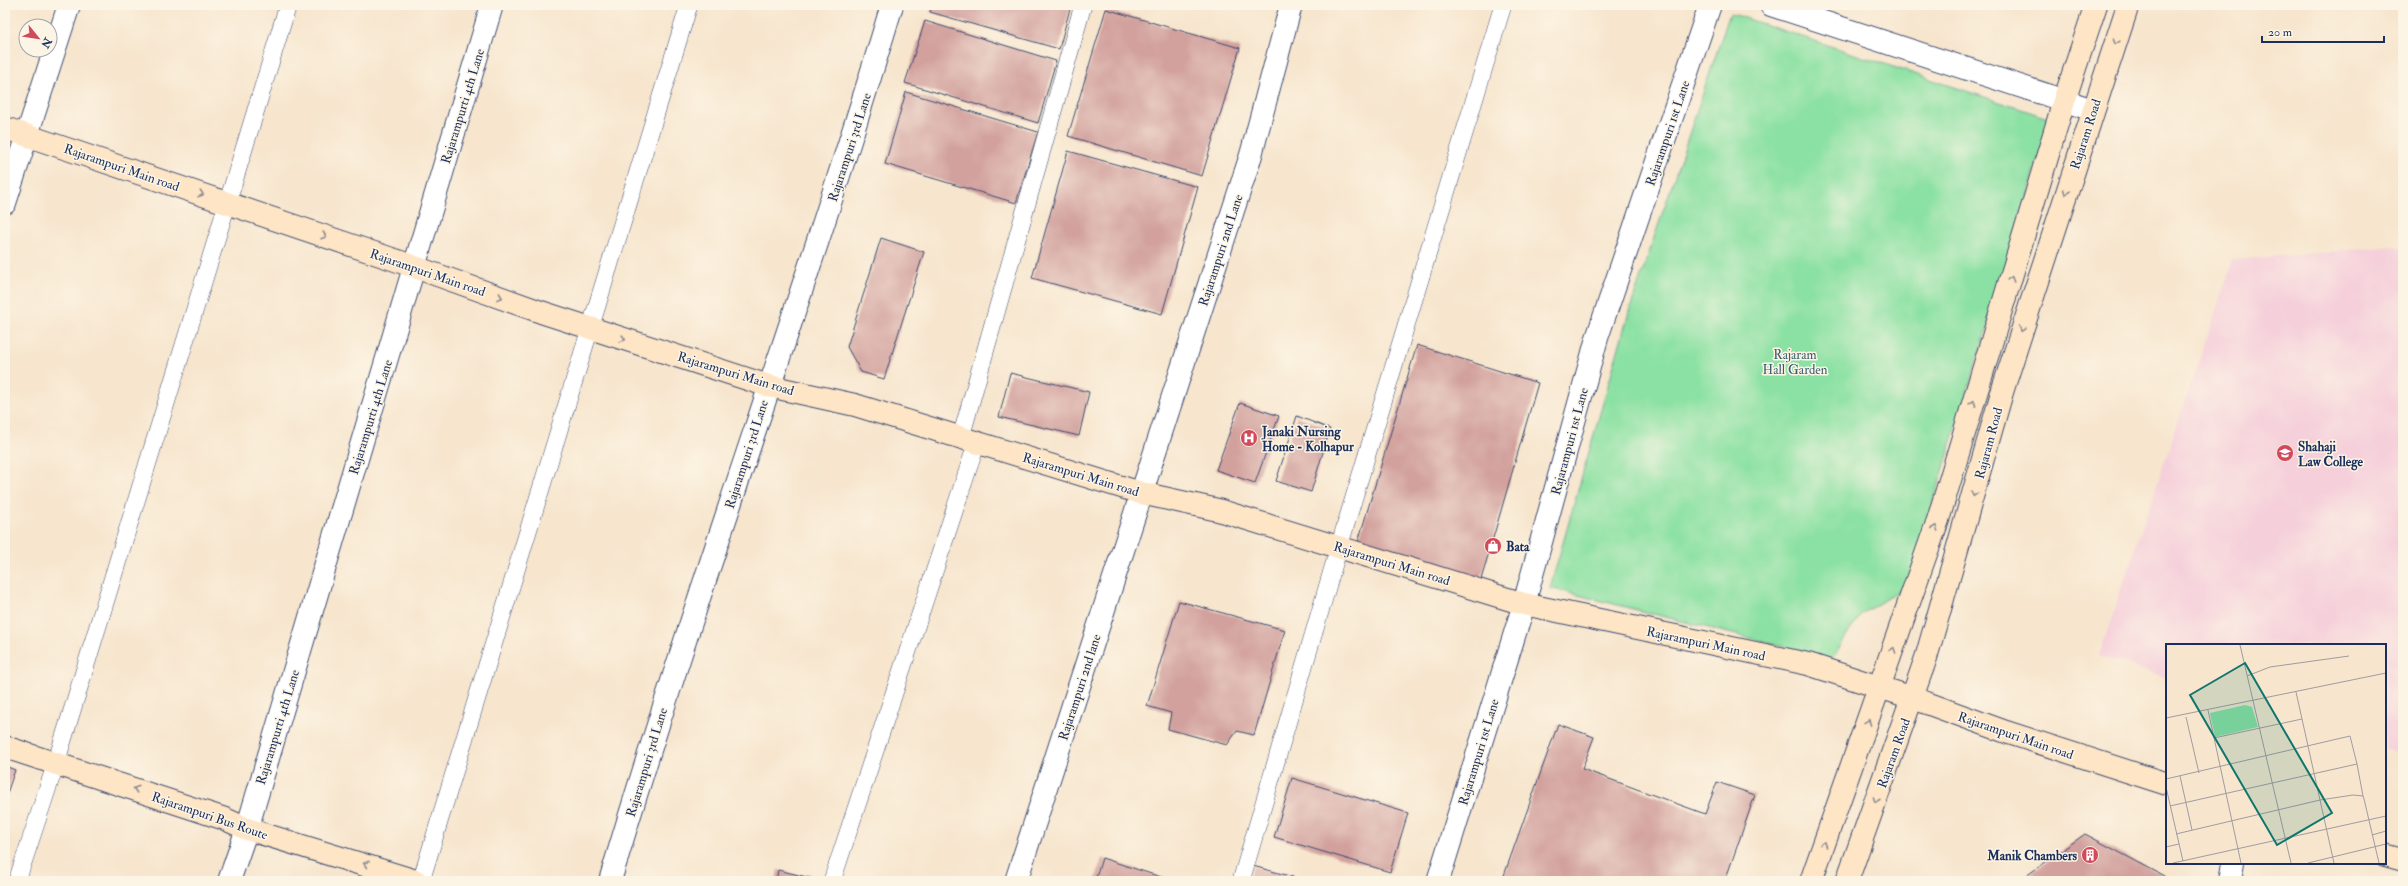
<svg xmlns="http://www.w3.org/2000/svg" width="2408" height="886" font-family="'IM FELL Double Pica',serif">
  <style>
    .built { fill: #f5cfda }
    .green { fill: #8be1a3; stroke: #538880 }
    .building { fill: #d2a09d }
    .lines { fill: none; stroke-linecap: round; stroke-linejoin: round }
    .lane-casing { stroke: #3c4a6f; stroke-width: 18 }
    .street-casing { stroke: #3c4a6f; stroke-width: 24 }
    .secondary-casing { stroke: #3c4a6f; stroke-width: 24 }
    .lane { stroke: #fff; stroke-width: 17 }
    .street { stroke: #fff; stroke-width: 22 }
    .secondary { stroke: #fde5c5; stroke-width: 22 }
    .oneway { stroke: #8c8a92 }
    .labels { text-anchor: middle; stroke-width: 3; stroke-linejoin: round; paint-order: stroke }
    .street-label { font-size: 13px; fill: #1b2f5e; stroke: #fcf5e5 }
    .park-label { font-size: 13px; fill: #375c6f; stroke: #fcf5e5 }
    .poi-label { font-size: 13px; font-weight: bold; fill: #1b2f5e; stroke: #fcf5e5; text-anchor: start }
    .inset-road { fill: none; stroke: #9f9ca1; stroke-width: 1 }
    .view { fill: #0f766e; fill-opacity: 0.15; stroke: #0f766e; stroke-width: 2 }
    .inset-edge { fill: none; stroke: #1b2f5e; stroke-width: 2 }
  </style>
  <rect width="100%" height="100%" fill="#fcf5e5"/>
  <filter id="ink" filterUnits="userSpaceOnUse"><feTurbulence type="fractalNoise" baseFrequency=".025" numOctaves="2"/><feDisplacementMap in="SourceGraphic" scale="8" xChannelSelector="R" yChannelSelector="G"/><feConvolveMatrix kernelMatrix="1 2 1 2 8 2 1 2 1" color-interpolation-filters="sRGB"/></filter>
  <filter id="wash" filterUnits="userSpaceOnUse"><feTurbulence type="fractalNoise" baseFrequency=".012" numOctaves="4" result="noise"/><feDisplacementMap in="SourceGraphic" scale="16" xChannelSelector="R" yChannelSelector="G"/><feGaussianBlur stdDeviation="0.9" result="paint"/><feColorMatrix in="noise" values="0 0 0 0 0 0 0 0 0 0 0 0 0 0 0 0 0 1.4 0 .05"/><feComposite in="paint" operator="in"/></filter>
  <g filter="url(#wash)">
    <rect width="100%" height="100%" fill="#f7e5cd"/>
    <polygon class="built" points="2395,246 2403,249 2403,755 2385,749 2385,645 2167,645 2167,678 2099,655 2233,260"/>
    <polygon class="green" points="1730,13 2051,119 1908,585 1860,615 1832,659 1550,588 1629,312"/>
    <g id="blocks">
      <g class="building">
        <polygon points="932,5 1071,5 1059,49 930,12"/>
        <polygon points="1106,9 1240,48 1202,176 1068,136"/>
        <polygon points="925,21 1056,61 1038,123 905,83"/>
        <polygon points="906,92 1038,132 1016,203 885,164"/>
        <polygon points="1068,151 1198,187 1162,314 1032,278"/>
        <polygon points="881,238 924,252 884,379 861,372 847,347"/>
        <polygon points="1417,345 1538,383 1480,583 1358,542"/>
        <polygon points="1010,373 1089,392 1079,436 999,417"/>
        <polygon points="1240,403 1279,416 1255,483 1216,470"/>
        <polygon points="1297,416 1330,429 1311,492 1276,481"/>
        <polygon points="1179,601 1285,630 1254,735 1237,731 1227,745 1168,729 1171,713 1147,706"/>
        <polygon points="1558,724 1594,737 1582,769 1705,814 1717,782 1755,795 1725,881 1502,881"/>
        <polygon points="5,766 15,770 5,799"/>
        <polygon points="1292,778 1408,813 1390,872 1274,837"/>
        <polygon points="2085,834 2164,876 2166,881 2019,881"/>
        <polygon points="1102,858 1173,881 1095,881"/>
        <polygon points="1253,866 1308,881 1248,881"/>
        <polygon points="778,870 819,880 819,881 776,881"/>
      </g>
    </g>
  </g>
  <g filter="url(#ink)">
    <use href="#blocks" fill-opacity="0" stroke="#3c4a6f" stroke-width="1"/>
    <g class="lines">
      <g class="lane-casing">
        <g id="lane">
          <polyline points="961,437 1083,5"/>
          <polyline points="17,881 56,763 288,5"/>
          <polyline points="421,881 689,5"/>
          <polyline points="832,881 977,442"/>
          <polyline points="1241,881 1339,547 1503,5"/>
        </g>
      </g>
      <g class="street-casing">
        <g id="street">
          <polyline points="1771,5 2093,110"/>
          <polyline points="5,203 69,5"/>
          <polyline points="229,881 247,829 492,5"/>
          <path d="M610,881C697,587 804,299 892,5"/>
          <polyline points="1016,881 1251,155 1291,5"/>
          <polyline points="1438,881 1524,604 1597,338 1710,5"/>
          <polyline points="2230,881 2233,863"/>
        </g>
      </g>
      <g class="secondary-casing">
        <g id="secondary">
          <polyline points="5,128 398,261 541,312 769,386 855,405 1141,493 1218,510 1524,604 1808,664 1913,698 2006,732 2167,784"/>
          <polyline points="5,747 225,819 247,829 416,881"/>
          <polyline points="2385,855 2403,860"/>
          <polyline points="1811,881 1938,520 2064,101 2096,5"/>
          <polyline points="1847,881 1926,658 2003,389 2128,5"/>
        </g>
      </g>
      <use href="#lane" class="lane"/>
      <use href="#street" class="street"/>
      <use href="#secondary" class="secondary"/>
    </g>
    <defs><path id="oneway-chevron" d="M-2-3.5L2.5 0L-2 3.5" fill="none" stroke-width="1.6" stroke-linecap="round" stroke-linejoin="round"/></defs>
    <g class="oneway">
      <use href="#oneway-chevron" transform="translate(2116 42) rotate(108)"/>
      <use href="#oneway-chevron" transform="translate(2066 192) rotate(109)"/>
      <use href="#oneway-chevron" transform="translate(201 194) rotate(19)"/>
      <use href="#oneway-chevron" transform="translate(324 236) rotate(19)"/>
      <use href="#oneway-chevron" transform="translate(2011 279) rotate(-73)"/>
      <use href="#oneway-chevron" transform="translate(500 297) rotate(20)"/>
      <use href="#oneway-chevron" transform="translate(2022 329) rotate(108)"/>
      <use href="#oneway-chevron" transform="translate(623 339) rotate(18)"/>
      <use href="#oneway-chevron" transform="translate(1973 403) rotate(-73)"/>
      <use href="#oneway-chevron" transform="translate(1974 494) rotate(106)"/>
      <use href="#oneway-chevron" transform="translate(1935 528) rotate(-71)"/>
      <use href="#oneway-chevron" transform="translate(1893 650) rotate(-71)"/>
      <use href="#oneway-chevron" transform="translate(1868 722) rotate(-70)"/>
      <use href="#oneway-chevron" transform="translate(136 789) rotate(-162)"/>
      <use href="#oneway-chevron" transform="translate(1876 800) rotate(109)"/>
      <use href="#oneway-chevron" transform="translate(1824 844) rotate(-70)"/>
      <use href="#oneway-chevron" transform="translate(366 864) rotate(-163)"/>
    </g>
  </g>
  <defs>
    <g id="hospital-disc" transform="scale(0.9)"><circle r="9.5" fill="#d1495b" stroke="#fcf5e5"/><path d="M-5-5h3v3.5h4V-5h3V5h-3V1.5h-4V5h-3Z" fill="#fff"/></g>
    <g id="university-disc" transform="scale(0.9)"><circle r="9.5" fill="#d1495b" stroke="#fcf5e5"/><path d="M0-5L7-2L0 1L-7-2ZM-4 1L0 2.5L4 1V4Q0 6-4 4Z" fill="#fff"/></g>
    <g id="shop-disc" transform="scale(0.9)"><circle r="9.5" fill="#d1495b" stroke="#fcf5e5"/><path d="M-5-2.5h2.3a2.7 3.5 0 0 1 5.4 0H5L5.5 6h-11ZM-1.5-2.5h3a1.5 2.3 0 0 0-3 0Z" fill="#fff"/></g>
    <g id="building-disc" transform="scale(0.9)"><circle r="9.5" fill="#d1495b" stroke="#fcf5e5"/><path d="M-4-6H4V6H1V3H-1V6H-4ZM-2.5-4.3h1.7v1.8h-1.7ZM.8-4.3h1.7v1.8H.8ZM-2.5-1h1.7V.8h-1.7ZM.8-1h1.7V.8H.8Z" fill="#fff"/></g>
  </defs>
  <g fill-rule="evenodd">
    <use href="#hospital-disc" x="1249" y="438"/>
    <use href="#university-disc" x="2285" y="453"/>
    <use href="#shop-disc" x="1493" y="546"/>
    <use href="#building-disc" x="2090" y="855"/>
  </g>
  <g class="labels">
    <g class="street-label">
      <text transform="translate(462 106) rotate(-73)" y="5">Rajarampurti 4th Lane</text>
      <text transform="translate(1667 133) rotate(-71)" y="5">Rajarampuri 1st Lane</text>
      <text transform="translate(2085 134) rotate(-72)" y="5">Rajaram Road</text>
      <text transform="translate(849 147) rotate(-72)" y="5">Rajarampuri 3rd Lane</text>
      <text transform="translate(122 167) rotate(19)" y="5">Rajarampuri Main road</text>
      <text transform="translate(1220 250) rotate(-72)" y="5">Rajarampuri 2nd Lane</text>
      <text transform="translate(428 272) rotate(19)" y="5">Rajarampuri Main road</text>
      <text transform="translate(736 373) rotate(17)" y="5">Rajarampuri Main road</text>
      <text transform="translate(370 417) rotate(-73)" y="5">Rajarampurti 4th Lane</text>
      <text transform="translate(1569 441) rotate(-75)" y="5">Rajarampuri 1st Lane</text>
      <text transform="translate(1988 443) rotate(-75)" y="5">Rajaram Road</text>
      <text transform="translate(746 454) rotate(-72)" y="5">Rajarampuri 3rd Lane</text>
      <text transform="translate(1081 474) rotate(17)" y="5">Rajarampuri Main road</text>
      <text transform="translate(1392 563) rotate(17)" y="5">Rajarampuri Main road</text>
      <text transform="translate(1706 643) rotate(12)" y="5">Rajarampuri Main road</text>
      <text transform="translate(1079 687) rotate(-72)" y="5">Rajarampuri 2nd lane</text>
      <text transform="translate(277 727) rotate(-73)" y="5">Rajarampurti 4th Lane</text>
      <text transform="translate(2016 735) rotate(19)" y="5">Rajarampuri Main road</text>
      <text transform="translate(1478 752) rotate(-73)" y="5">Rajarampuri 1st Lane</text>
      <text transform="translate(1893 753) rotate(-70)" y="5">Rajaram Road</text>
      <text transform="translate(646 762) rotate(-73)" y="5">Rajarampuri 3rd Lane</text>
      <text transform="translate(210 815) rotate(19)" y="5">Rajarampuri Bus Route</text>
    </g>
    <g class="park-label">
      <text x="1795" y="359">Rajaram<tspan x="1795" dy="15">Hall Garden</tspan></text>
    </g>
    <g class="poi-label">
      <text x="1262" y="436">Janaki Nursing<tspan x="1262" dy="15">Home - Kolhapur</tspan></text>
      <text x="2298" y="451">Shahaji<tspan x="2298" dy="15">Law College</tspan></text>
      <text x="1506" y="551">Bata</text>
      <text x="2077" y="860" text-anchor="end">Manik Chambers</text>
    </g>
  </g>
  <g transform="translate(2166 644)">
    <rect width="220" height="220" fill="#f7e5cd"/>
    <path d="M79,61L86,63L92,83L49,93L44,69Z" fill="#8be1a3"/>
    <path class="inset-road" d="M74,1L125,219M81,32L104,23L183,12M130,48L168,219M42,66L75,219M20,73L33,129M0,74L220,29M48,94L136,75M14,132L26,186M0,135L184,92L191,120M0,143L17,217M4,162L191,120L197,152M10,190L154,156L187,151L197,152L198,155L213,219M206,191L220,187M0,203L13,200M7,219L220,172M142,219L220,200"/>
    <path class="view" d="M79,19L166,169L111,201L24,51Z"/>
    <rect width="220" height="220" class="inset-edge"/>
  </g>
  <rect width="2408" height="886" fill="none" stroke="#fcf5e5" stroke-width="20"/>
  <g transform="translate(38 38) rotate(120)"><circle r="19" fill="#fcf5e5" stroke="#a2a6af"/>
  <path d="M0-3L7 15L0 10L-7 15Z" fill="#d1495b"/>
  <text y="-6" font-size="11" font-weight="bold" text-anchor="middle" fill="#1b2f5e">N</text>
  </g>
  <path d="M2262 36v6h122v-6" fill="none" stroke="#1b2f5e" stroke-width="2"/>
  <text x="2268" y="36" font-size="12" fill="#1b2f5e" stroke="#fcf5e5" stroke-width="3" paint-order="stroke">20 m</text>
</svg>
